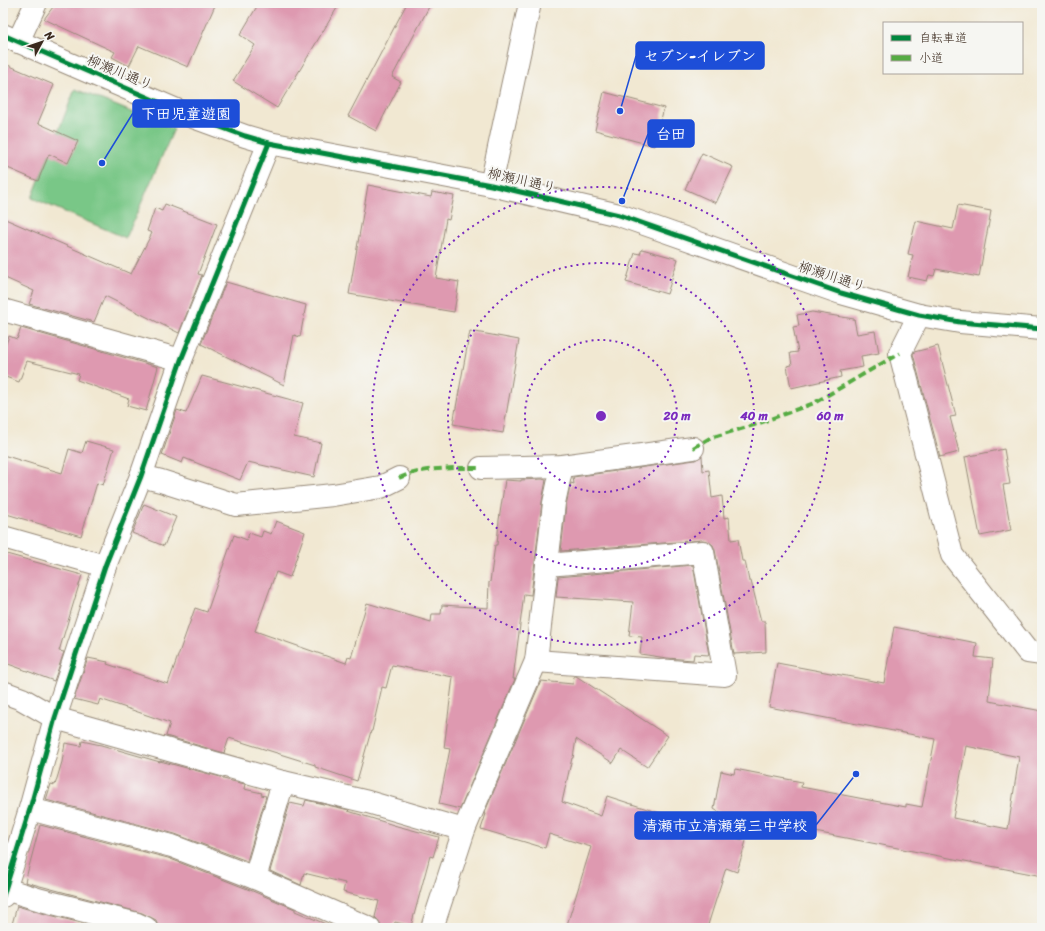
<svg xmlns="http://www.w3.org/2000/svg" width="1045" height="931" font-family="Sriracha,'Klee One',sans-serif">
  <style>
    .green { fill: #79c787; stroke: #5a7852 }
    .building { fill: #de99b0; fill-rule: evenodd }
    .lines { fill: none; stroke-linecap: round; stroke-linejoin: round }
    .minor-casing { stroke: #968978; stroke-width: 24 }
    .minor { stroke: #fff; stroke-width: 22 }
    .quiet { stroke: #55ab43; stroke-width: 4; stroke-dasharray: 8 4; stroke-linecap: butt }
    .cycleway-casing { stroke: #f6f6f2; stroke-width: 8 }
    .cycleway { stroke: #00873e; stroke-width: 5 }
    .ring { fill: none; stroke: #7b2cbf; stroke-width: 2; stroke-dasharray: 2 4 }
    .labels { text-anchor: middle; stroke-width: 4; stroke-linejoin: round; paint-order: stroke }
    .street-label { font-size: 14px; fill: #3b2a1e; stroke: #f6f6f2 }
    .centre { fill: #7b2cbf; stroke: #f6f6f2; stroke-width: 2 }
    .ring-label { font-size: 12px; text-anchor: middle; font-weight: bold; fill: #7b2cbf; stroke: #f6f6f2; stroke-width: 4; stroke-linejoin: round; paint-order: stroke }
    .leader { fill: none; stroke: #1d4ed8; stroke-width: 1.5 }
    .callout-dot { fill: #1d4ed8; stroke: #f6f6f2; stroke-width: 1.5 }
    .callout { fill: #1d4ed8; stroke: #1d4ed8; stroke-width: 1.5 }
    .callout-label { font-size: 15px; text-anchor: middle; font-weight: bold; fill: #fff }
  </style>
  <rect width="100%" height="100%" fill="#f6f6f2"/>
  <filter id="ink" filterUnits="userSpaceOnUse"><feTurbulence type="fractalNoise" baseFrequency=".025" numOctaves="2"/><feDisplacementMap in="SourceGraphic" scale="8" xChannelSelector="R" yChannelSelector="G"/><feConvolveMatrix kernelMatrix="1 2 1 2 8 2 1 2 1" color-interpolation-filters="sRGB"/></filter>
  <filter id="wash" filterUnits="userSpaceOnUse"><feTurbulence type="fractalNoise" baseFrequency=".012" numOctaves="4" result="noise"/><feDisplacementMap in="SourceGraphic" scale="16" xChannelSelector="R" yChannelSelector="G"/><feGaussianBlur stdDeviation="0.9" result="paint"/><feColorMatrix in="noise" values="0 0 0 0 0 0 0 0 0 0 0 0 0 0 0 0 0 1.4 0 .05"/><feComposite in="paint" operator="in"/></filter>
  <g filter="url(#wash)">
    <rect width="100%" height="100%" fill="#f1e8d2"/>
    <polygon class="green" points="75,89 174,129 126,238 32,198"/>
    <g id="blocks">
      <g class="building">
        <polygon points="56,3 216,3 188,67 139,46 129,66 112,57 115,52 44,19"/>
        <polygon points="259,3 340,3 277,108 233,81 255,45 240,35"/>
        <polygon points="407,3 431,3 392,77 401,82 376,131 348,116"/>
        <polygon points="3,63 54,85 38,123 78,141 68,163 49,154 38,181 3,166"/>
        <polygon points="604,92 664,108 654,146 595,130"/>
        <polygon points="702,153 733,167 716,203 685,189"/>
        <polygon points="368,185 431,197 432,192 454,196 449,220 446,219 436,278 459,282 454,312 349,294"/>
        <polygon points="165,204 217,224 198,274 202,275 179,333 105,296 94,322 29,304 34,291 3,277 3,218 131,274 152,233 147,231 155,208 162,211"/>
        <polygon points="958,205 991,211 979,277 936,269 934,276 929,275 927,281 908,277 913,255 908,254 916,221 953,229"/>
        <polygon points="642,249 678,259 667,294 626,282 635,253 640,254"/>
        <polygon points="226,282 306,305 300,337 294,335 284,385 201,344"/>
        <polygon points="812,312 854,319 857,334 875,331 879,353 861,356 863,367 840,371 841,377 791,388 787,366 792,365 790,353 798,352 793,327 799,326 797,315"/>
        <polygon points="21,328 158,367 146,411 127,406 129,399 77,380 79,374 27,361 19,382 3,376 3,352 9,336 17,339"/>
        <polygon points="470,331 519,340 503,433 453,424"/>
        <polygon points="938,346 956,416 950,417 959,452 940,457 913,354 914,352"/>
        <polygon points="202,376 303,403 294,437 321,443 314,477 248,462 240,480 184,458 182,463 162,455 177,410 186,413"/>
        <polygon points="86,441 114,449 103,485 97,483 81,536 3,513 3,455 62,473 69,449 82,453"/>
        <polygon points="1004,449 1010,484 1003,485 1011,530 980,536 965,457"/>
        <polygon points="702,456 703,471 709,470 712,498 722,496 724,518 729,517 731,540 738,539 742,561 745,561 749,581 751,581 761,621 765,621 766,652 734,654 715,550 713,545 708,541 702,540 561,551 566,505 571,483 574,484 573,477 695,460"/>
        <polygon points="542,479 546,480 542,502 531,595 524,594 513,679 515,679 460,809 439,804 450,749 444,748 453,677 392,665 386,688 382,687 372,731 371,731 357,781 315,767 315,765 229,738 224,753 166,736 170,723 100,699 98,705 74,699 88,658 108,662 107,664 168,684 195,608 207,612 234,535 247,540 249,533 261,537 263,531 271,534 276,521 305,532 290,577 276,572 255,631 346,663 348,657 351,658 367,603 431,622 432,614 441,614 442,605 488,608 489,582 490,582 495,545 497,545 499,520 505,480 521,481 521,480"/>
        <polygon points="144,504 176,517 164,546 132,533"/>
        <polygon points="3,553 82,575 59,651 64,652 54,681 3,662"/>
        <polygon points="693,565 709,655 694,654 693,660 667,658 640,654 642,637 629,636 633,602 556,597 558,577"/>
        <path d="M894,627L977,643L975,657L993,659L989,701L1042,711V876L753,820L749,832L714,809L721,771L734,774L735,769L802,782L801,787L906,807V804L922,807L935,739L769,707L777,663L884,683ZM966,746L1019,757L1008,829L953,818Z"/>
        <polygon points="574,676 576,676 668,736 647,767 621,750 613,763 576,739 573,758 572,758 562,802 601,816 607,796 746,841 737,872 726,868 707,928 566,928 591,847 549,834 545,848 481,829 486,814 484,814 541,681 573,684"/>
        <polygon points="82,741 101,745 160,762 160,761 217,776 223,778 223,779 245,784 244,789 262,793 261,795 266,796 247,861 175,834 46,800 51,784 55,785 62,762 65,743 81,746"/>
        <polygon points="306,800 349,810 348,811 397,826 439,837 433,857 430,856 411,926 395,922 393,928 381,928 379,921 375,917 379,901 343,892 345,883 304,873 301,885 270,871 290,803 304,806"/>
        <polygon points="40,825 168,858 250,890 295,909 295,911 335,928 158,928 156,920 142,913 25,882"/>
        <polygon points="17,906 38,912 101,928 11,928"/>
      </g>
    </g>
  </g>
  <g filter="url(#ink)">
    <use href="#blocks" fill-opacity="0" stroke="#968978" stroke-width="1"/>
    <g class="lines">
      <g class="minor-casing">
        <g id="minor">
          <polyline points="3,35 193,117 245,136 269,143 491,185 619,215 841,293 919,315 960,322 1042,329"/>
          <polyline points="18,42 36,3"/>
          <polyline points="491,185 530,3"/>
          <polyline points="3,310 181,360"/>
          <polyline points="919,315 900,353 952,555 1028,652 1042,654"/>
          <polyline points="481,468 562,466 693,448"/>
          <polyline points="141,476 161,481 236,505 333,495 381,487 399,478"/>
          <polyline points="3,537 105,566"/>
          <polyline points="536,661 725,675 703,552 547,565"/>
          <polyline points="3,692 22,699 55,718 283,782 368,802 464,830"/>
          <polyline points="30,809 172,846 255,878 369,928"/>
          <polyline points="255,878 283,782"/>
          <polyline points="5,889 41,900 137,924 146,928"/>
          <polyline points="3,896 30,809 55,718 105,566 141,476 181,360 269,143"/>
          <polyline points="432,928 464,830 536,661 554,503 562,466"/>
        </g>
      </g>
      <use href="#minor" class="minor"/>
      <g class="quiet">
        <polyline points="693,448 710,438 754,425 814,403 900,353"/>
        <path d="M399,478C424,467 453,468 481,468"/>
      </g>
      <g class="cycleway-casing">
        <g id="cycleway">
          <polyline points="3,35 193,117 245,136 269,143 491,185 619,215 841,293 919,315 960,322 1042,329"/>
          <polyline points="3,896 30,809 55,718 105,566 141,476 181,360 269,143"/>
        </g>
      </g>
      <use href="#cycleway" class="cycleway"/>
    </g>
  </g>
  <g class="ring">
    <circle cx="601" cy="416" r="76"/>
    <circle cx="601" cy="416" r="153"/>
    <circle cx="601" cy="416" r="229"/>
  </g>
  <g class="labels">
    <g class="street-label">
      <text transform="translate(120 72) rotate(23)" y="5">柳瀬川通り</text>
      <text transform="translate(522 180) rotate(13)" y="5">柳瀬川通り</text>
      <text transform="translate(832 276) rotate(18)" y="5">柳瀬川通り</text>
    </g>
  </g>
  <circle cx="601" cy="416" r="6" class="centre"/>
  <g class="ring-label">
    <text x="677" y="420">20 m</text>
    <text x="754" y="420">40 m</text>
    <text x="830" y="420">60 m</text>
  </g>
  <path class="leader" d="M620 111L636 56M102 163L133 113M622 201L648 134M856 774L816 825"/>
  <g class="callout-dot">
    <circle cx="620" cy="111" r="4"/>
    <circle cx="102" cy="163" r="4"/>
    <circle cx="622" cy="201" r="4"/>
    <circle cx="856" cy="774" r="4"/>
  </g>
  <g class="callout">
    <rect x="636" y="42" width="128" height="27" rx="4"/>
    <rect x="133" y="100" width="106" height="27" rx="4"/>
    <rect x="648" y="120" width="46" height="27" rx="4"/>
    <rect x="635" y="812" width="181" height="27" rx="4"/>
  </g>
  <g class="callout-label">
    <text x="700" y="61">セブン-イレブン</text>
    <text x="186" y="119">下田児童遊園</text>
    <text x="671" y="139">台田</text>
    <text x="725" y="831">清瀬市立清瀬第三中学校</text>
  </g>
  <rect width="1045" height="931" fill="none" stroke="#f6f6f2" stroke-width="16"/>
  <rect x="883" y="22" width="140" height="52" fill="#f6f6f2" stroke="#aba49d"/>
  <rect x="891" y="35" width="20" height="6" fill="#00873e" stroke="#aba49d"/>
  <text x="919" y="42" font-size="12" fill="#3b2a1e">自転車道</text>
  <rect x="891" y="55" width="20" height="6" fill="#55ab43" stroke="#aba49d"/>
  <text x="919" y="62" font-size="12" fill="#3b2a1e">小道</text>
  <g transform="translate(42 42) rotate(50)" stroke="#f6f6f2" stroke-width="3" paint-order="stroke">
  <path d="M0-3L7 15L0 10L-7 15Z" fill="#3b2a1e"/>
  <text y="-6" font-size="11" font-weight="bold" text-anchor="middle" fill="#3b2a1e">N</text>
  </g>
</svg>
